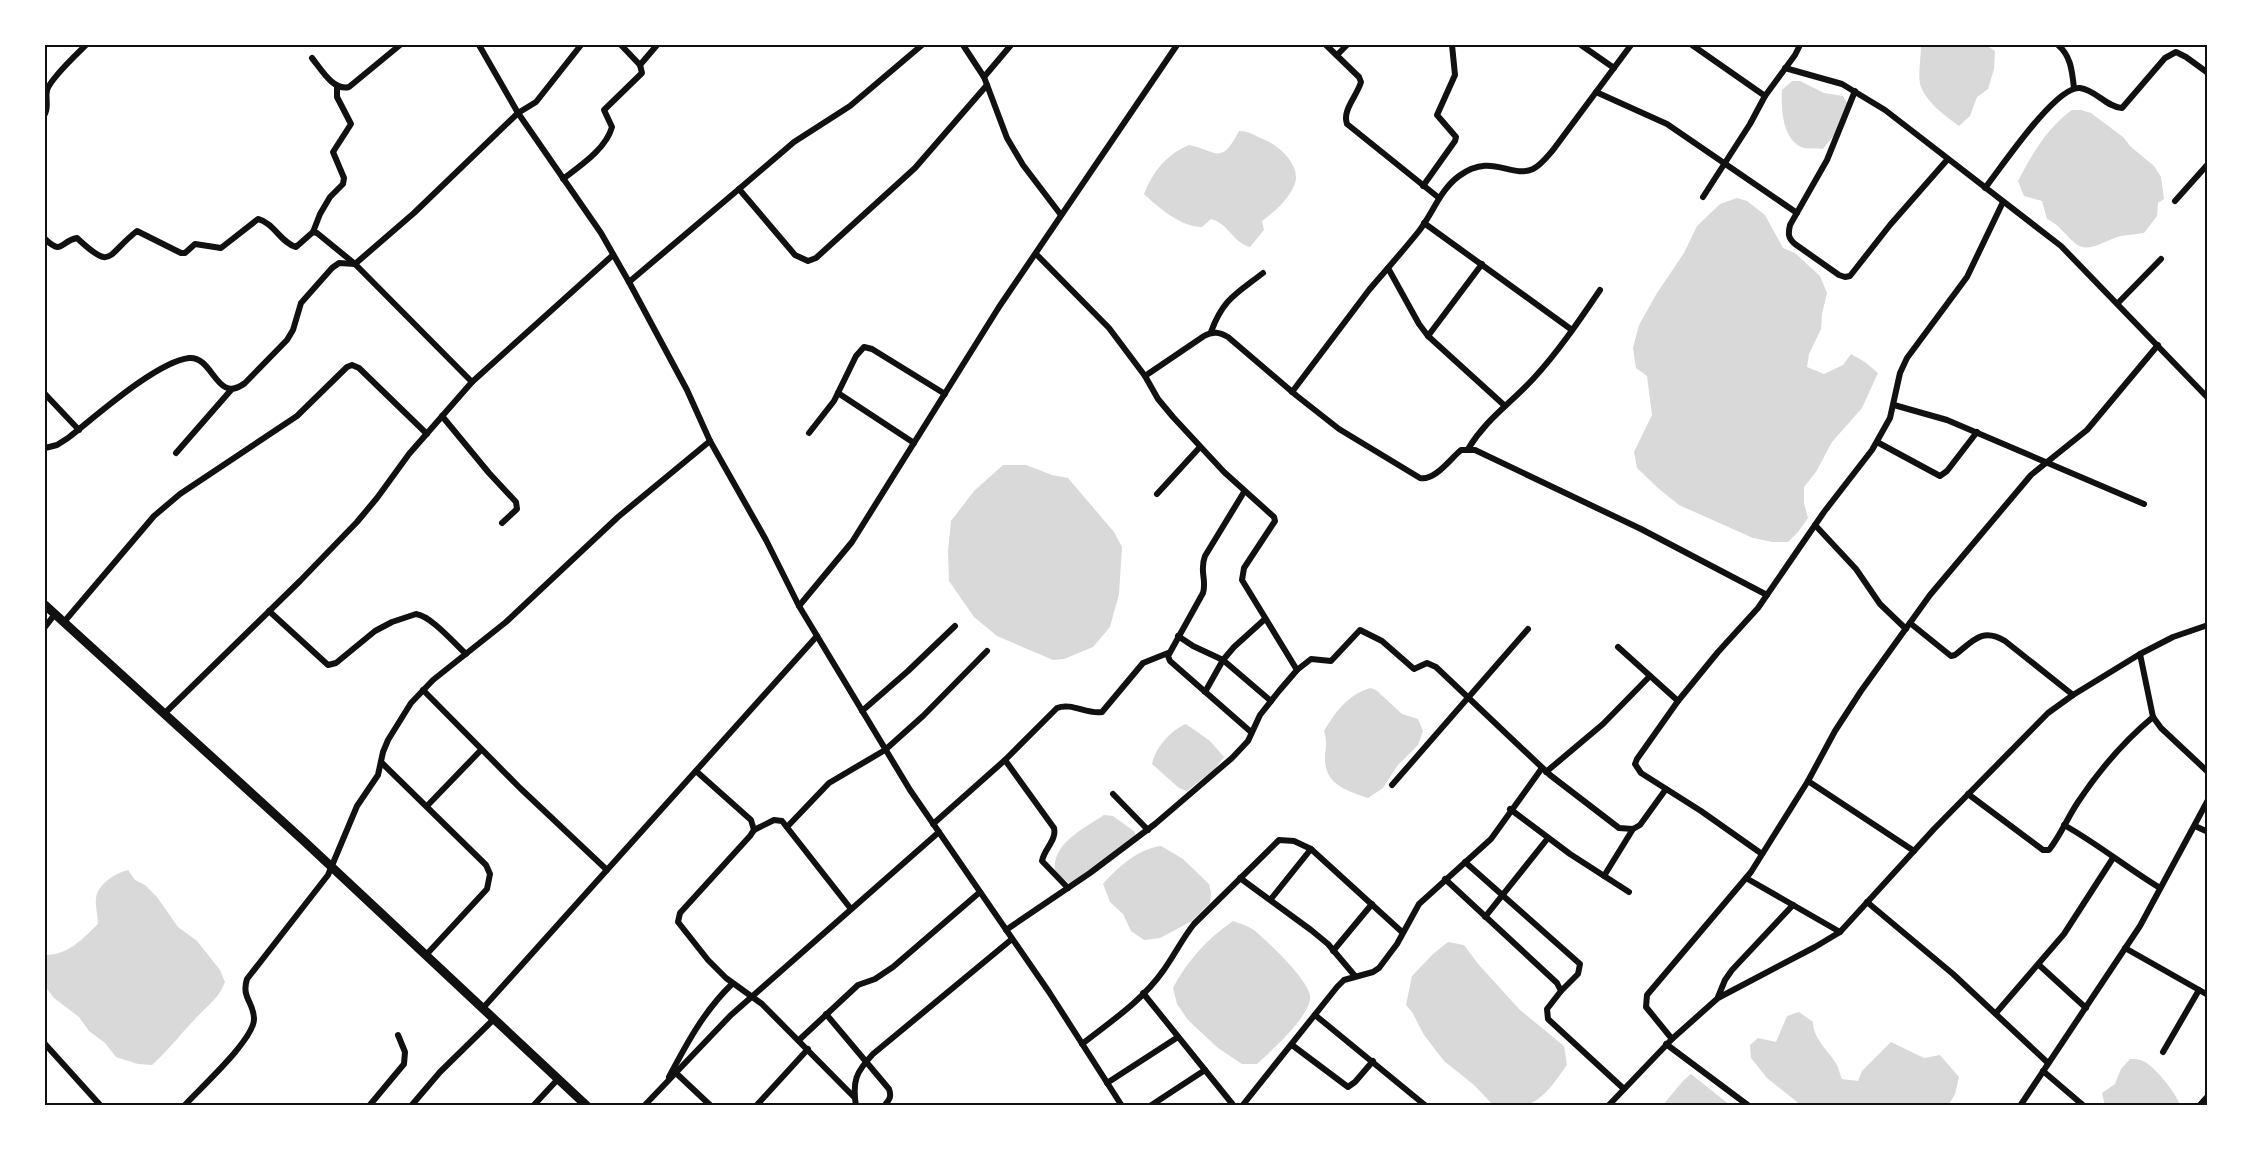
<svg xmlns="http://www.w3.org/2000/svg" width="2253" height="1151" font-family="Manrope,sans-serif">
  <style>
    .water { fill: #d9d9d9 }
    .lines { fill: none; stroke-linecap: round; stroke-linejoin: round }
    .minor { stroke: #111; stroke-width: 6 }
    .primary { stroke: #111; stroke-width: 9 }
    .neatline { fill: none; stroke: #111; stroke-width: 2 }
  </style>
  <rect width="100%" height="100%" fill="#fff"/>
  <g class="water">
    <path d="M1921,45H1986L1995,51L1994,69L1988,89L1977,97L1970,116L1959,126C1945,116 1925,101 1920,84C1918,72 1921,57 1921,45Z"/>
    <path d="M1792,81H1800L1824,93L1843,96L1847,103L1836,133L1823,149C1817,148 1810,149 1804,148C1782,141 1781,108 1782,90Z"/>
    <path d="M2072,110H2081L2091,113L2123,137L2131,147L2154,166L2161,177L2164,199L2158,203L2157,216L2144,233C2137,234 2128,235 2121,236C2107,239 2089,254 2076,244C2066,236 2059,224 2047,219L2042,201L2024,196L2018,181C2033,153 2046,129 2072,110Z"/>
    <path d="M1239,131C1250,131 1255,136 1265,140C1280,146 1303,167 1294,186C1288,200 1274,212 1262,221L1264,230L1250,247C1233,243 1228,223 1211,219L1202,227C1181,227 1159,208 1144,194C1153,171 1167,154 1189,145C1217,151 1221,166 1239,131Z"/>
    <polygon points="1737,198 1747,201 1765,215 1783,248 1795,253 1820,276 1827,293 1822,314 1821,329 1809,354 1807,367 1824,374 1843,365 1851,354 1865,362 1878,373 1862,408 1832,442 1816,472 1804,487 1804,503 1808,518 1798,532 1788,542 1773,542 1753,538 1679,505 1659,489 1637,468 1634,452 1652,415 1647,376 1636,368 1633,348 1639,325 1657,293 1684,253 1697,226 1720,204"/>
    <polygon points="1003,465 1026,465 1052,475 1068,478 1114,532 1122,547 1119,594 1110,627 1093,647 1064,659 1053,660 997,636 974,617 949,581 948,551 951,521 974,491"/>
    <path d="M1370,688L1376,690L1402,714L1418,719L1423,731L1418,745L1397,766L1383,788L1368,798C1348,791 1325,785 1325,759C1325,746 1328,745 1324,731C1336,711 1348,695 1370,688Z"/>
    <path d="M1186,724L1210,741L1224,757L1214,770L1187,791L1179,788L1152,764C1155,748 1171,730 1186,724Z"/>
    <path d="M1104,815L1113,816L1135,832V836L1079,878L1069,883L1055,872C1051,844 1083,829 1104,815Z"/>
    <path d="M1161,846L1183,859L1209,884L1211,893L1210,903L1192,921L1160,938L1144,940L1131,931L1123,914L1110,902L1103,884C1118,867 1138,849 1161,846Z"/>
    <path d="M128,870L135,880L145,885L157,897L178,927L197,941L220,970L225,982C219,998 209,1004 198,1016C182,1032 169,1050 152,1065L138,1064L116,1057L105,1043L89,1031L79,1017L54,998L45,986V955C69,955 82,939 98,924C98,916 95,906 96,899C97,884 116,873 128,870Z"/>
    <path d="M1233,921C1239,923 1248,926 1254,930C1267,941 1314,984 1310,1000C1306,1020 1272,1050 1257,1064H1242L1218,1048L1188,1020L1177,1004L1173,988C1187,961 1208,938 1233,921Z"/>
    <path d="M1448,942L1464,945L1479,965L1520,1010L1564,1046L1567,1065C1556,1080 1543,1102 1523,1106C1514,1108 1503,1106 1494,1106L1474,1085L1444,1061L1424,1035L1412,1012L1406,1005L1412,976L1433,954Z"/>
    <path d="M1799,1012L1813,1022C1813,1039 1829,1051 1837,1065C1839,1069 1840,1075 1842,1079L1858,1081L1862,1071L1891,1042L1924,1058L1940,1055L1959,1077L1955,1094L1948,1106H1802L1767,1078L1751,1058L1750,1045L1758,1038L1776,1042L1787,1016Z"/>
    <path d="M2130,1059C2135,1059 2140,1059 2145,1062C2155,1067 2178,1095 2180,1106H2105L2102,1093L2115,1084L2121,1069Z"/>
    <polygon points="1691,1074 1731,1106 1662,1106 1683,1081"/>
  </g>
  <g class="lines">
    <g class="minor">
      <polyline points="479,45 518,113 601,233 629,282 687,390 710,441 766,540 799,606 910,790 1049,992 1122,1106"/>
      <polyline points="963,45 984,77 1007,138 1023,165 1061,215"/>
      <path d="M1326,45L1359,77L1361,82C1357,96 1342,110 1347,124L1439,198"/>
      <polyline points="1581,45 1614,68"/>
      <polyline points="1692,45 1765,96"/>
      <path d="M2058,45C2071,56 2072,71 2074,88"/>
      <polyline points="1337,55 1347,45"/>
      <path d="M312,58C321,69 333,91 349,87L400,45"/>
      <polyline points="640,65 657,45"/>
      <polyline points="1785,68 1842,84 1885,110 2061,246 2208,398"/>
      <polyline points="984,77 1011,45"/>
      <path d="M1855,91L1827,160L1790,225C1788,234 1788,238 1795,244L1839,275L1845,277L1850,276L1890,225L1947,160"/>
      <polyline points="1596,92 1667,124 1797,213"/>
      <path d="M45,114C49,106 45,99 47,90C51,78 76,55 86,45"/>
      <path d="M563,179C580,166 606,149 612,127L604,110L642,73L640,65L621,45"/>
      <polyline points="1423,186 1455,141 1456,137 1437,115 1455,75 1452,45"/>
      <path d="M1985,188C2001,168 2056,85 2080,88C2096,90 2106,107 2122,108L2165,58L2176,52L2186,57L2208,73"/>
      <polyline points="739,189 794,142 850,106 922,45"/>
      <polyline points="1703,197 1750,124 1765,96 1795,55 1800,45"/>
      <polyline points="2175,201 2208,164"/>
      <polyline points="1424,223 1572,330"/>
      <polyline points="313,232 320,214 330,197 343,184 344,178 333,152 351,124 337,97 337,87"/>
      <path d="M45,239C63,256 60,241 77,238C113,272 106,255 137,231L181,253H185L195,244L221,248L258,219C274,223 281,243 296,247L313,232L317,233L355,264L472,382"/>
      <polyline points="1036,254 1109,328 1145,376 1158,399 1173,417 1224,472 1274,517 1275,521 1271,527 1244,568 1242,580 1297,670"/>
      <polyline points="1388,268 1419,324 1428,336 1505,406"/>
      <polyline points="629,282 739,189 795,255 808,261 816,258 915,168 987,85"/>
      <polyline points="2118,303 2161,259"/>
      <path d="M1211,332C1223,299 1236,294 1263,273"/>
      <polyline points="1428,336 1482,264"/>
      <path d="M1145,376L1204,336C1213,331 1219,332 1228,337L1297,396L1339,429L1420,478C1435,481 1450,459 1461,450H1475L1641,529L1767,595"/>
      <path d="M1292,392C1318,358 1343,324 1369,290C1386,270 1403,251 1419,231C1433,213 1440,190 1459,176C1492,152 1510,179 1533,169C1541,165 1547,157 1553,150L1631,45"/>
      <polyline points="838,393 914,443"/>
      <polyline points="45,394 79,430"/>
      <polyline points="1894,405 1947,420 2144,504"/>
      <polyline points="442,416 489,473 516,502 517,509 502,523"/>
      <polyline points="809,433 834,401 856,356 864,347 872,349 945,394"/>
      <polyline points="1877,442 1940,476 1947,471 1977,432"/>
      <path d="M45,448L57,445L68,438C95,417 156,362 189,358C214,356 216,405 245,383L287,340L293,330L301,303L332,268L339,263L355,264L414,213L518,113L536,102L581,45"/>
      <path d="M1468,449C1487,418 1510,404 1533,379C1558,352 1579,321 1600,290"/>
      <polyline points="176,453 231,390"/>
      <path d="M1244,492L1205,556C1199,571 1207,579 1203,593L1168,656L1170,661L1251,732"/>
      <polyline points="1157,494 1200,447"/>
      <polyline points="1815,525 1856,569 1880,604 1906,629"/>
      <polyline points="799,606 852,542 999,307 1177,45"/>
      <path d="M269,611L328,665L336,663L375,631L392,622L416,614C431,616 454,643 466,654"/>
      <polyline points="64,622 154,516 180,494 297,416 347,367 352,365 359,368 427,434"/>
      <path d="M1910,623L1951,656L1955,655C1973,641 1982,627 2005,641L2073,695"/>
      <polyline points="45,627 55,614"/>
      <polyline points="1178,636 1193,646 1223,660 1271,701"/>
      <polyline points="1618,647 1678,701"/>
      <polyline points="2140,654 2153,717 2161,728 2208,772"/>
      <polyline points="423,690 520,788 607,870"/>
      <polyline points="1205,692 1223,660 1234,647 1265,619"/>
      <polyline points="862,711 908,671 955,626"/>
      <polyline points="165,713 300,581 357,522 377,498 409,454 472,382 613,255"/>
      <path d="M1005,760L1054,828C1057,840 1044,849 1042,861L1068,888"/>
      <polyline points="381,762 486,865 490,874 487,889 426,955"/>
      <polyline points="696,771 751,820 754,830 750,836 680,913 678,922 708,960 726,978 762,1004 854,1097"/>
      <polyline points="1546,772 1603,724 1650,676"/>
      <polyline points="1808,781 1914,851"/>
      <polyline points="1392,785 1528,629"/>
      <polyline points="1113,794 1148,830"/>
      <path d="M1968,794L2043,850H2049C2060,836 2068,817 2078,802C2100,769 2123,742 2153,717"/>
      <polyline points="427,806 481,750"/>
      <polyline points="1510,809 1570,854 1629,892"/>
      <path d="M933,824L1005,760L1057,708C1072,702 1087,715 1102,712L1143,663L1168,653"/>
      <path d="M2064,825C2098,844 2127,868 2160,888"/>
      <polyline points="2195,826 2208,832"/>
      <polyline points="787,827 829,783 885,750 923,716 987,651"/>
      <polyline points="754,830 774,820 782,821 851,909"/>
      <polyline points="1762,854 1701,811 1641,773 1635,764 1637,759 1678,701 1718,652 1758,608 1824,512 1872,450 1890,418 1900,373 1907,358 1967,277 2003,202"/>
      <polyline points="1465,862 1580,964 1578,974 1561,991"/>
      <polyline points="1604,876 1633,829"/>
      <polyline points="1240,878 1311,930 1328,944 1355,976"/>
      <polyline points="1746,878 1840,932"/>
      <polyline points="1445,879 1557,983 1561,991 1547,1009 1548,1019 1624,1089"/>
      <polyline points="1271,899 1311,849"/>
      <polyline points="1867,902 1953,974 2048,1063"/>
      <polyline points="1485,917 1548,838"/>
      <polyline points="1006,930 1090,873 1155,824 1232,758 1248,741 1260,715 1279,691 1297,670 1311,659 1331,661 1360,630 1382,641 1414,669 1427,663 1436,667 1550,775 1619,828 1633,829 1640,825 1666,789"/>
      <polyline points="2125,948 2208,995"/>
      <polyline points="1333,951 1372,904"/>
      <polyline points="2039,965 2086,1008"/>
      <polyline points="1143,993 1234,1106"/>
      <polyline points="1718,997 1725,980 1732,970 1793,905"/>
      <polyline points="483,1008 817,636"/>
      <polyline points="1996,1013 2064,934 2113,858"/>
      <path d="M826,1014L889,1089C892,1097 889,1100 884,1106"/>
      <polyline points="1315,1015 1426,1106"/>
      <polyline points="1672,1039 1646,1007 1647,995 1751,872 1808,781 1835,731 1861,691 1930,595 2031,475 2087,430 2158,345"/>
      <polyline points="799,1040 858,985 875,979 893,967 980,892"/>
      <polyline points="45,1044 101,1106"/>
      <path d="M1082,1044C1110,1022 1142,1001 1163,971C1174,956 1182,939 1194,924L1279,840L1294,841L1311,849L1402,932"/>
      <polyline points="1666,1044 1749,1106"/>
      <polyline points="1292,1045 1348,1087 1355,1082 1373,1061"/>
      <polyline points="2163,1052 2199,990"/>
      <polyline points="2043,1071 2084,1106"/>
      <polyline points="676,1073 711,1106"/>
      <path d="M669,1077C687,1043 704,1011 732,984"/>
      <polyline points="1107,1083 1178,1037"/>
      <path d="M184,1106C199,1089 254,1040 254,1019C254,1002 241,998 247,979L328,875L357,806L378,775L383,752L388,740L411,703L433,680L506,622L618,517L710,441"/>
      <polyline points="369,1106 404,1064 405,1052 398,1035"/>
      <polyline points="411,1106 440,1072 494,1019"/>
      <polyline points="533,1106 558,1079"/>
      <polyline points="644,1106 731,1015 939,832"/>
      <polyline points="756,1106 808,1049"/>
      <path d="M856,1106C852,1081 856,1072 873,1054L1012,939"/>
      <polyline points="1150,1106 1205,1070"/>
      <polyline points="1242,1106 1337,987 1344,980 1373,972 1379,968 1397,944 1419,904 1491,839 1542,768"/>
      <polyline points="1608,1106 1672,1039 1718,998 1815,947 1840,932 1934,829 2048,713 2073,695 2140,654 2173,637 2208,625"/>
      <polyline points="2020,1106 2140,926 2208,800"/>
      <polyline points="2199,1106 2208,1096"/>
    </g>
    <polyline class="primary" points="45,605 305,842 587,1106"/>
  </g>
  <rect width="2253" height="1151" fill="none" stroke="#ffffff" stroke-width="93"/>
  <rect x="46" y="46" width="2160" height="1058" class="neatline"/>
</svg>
